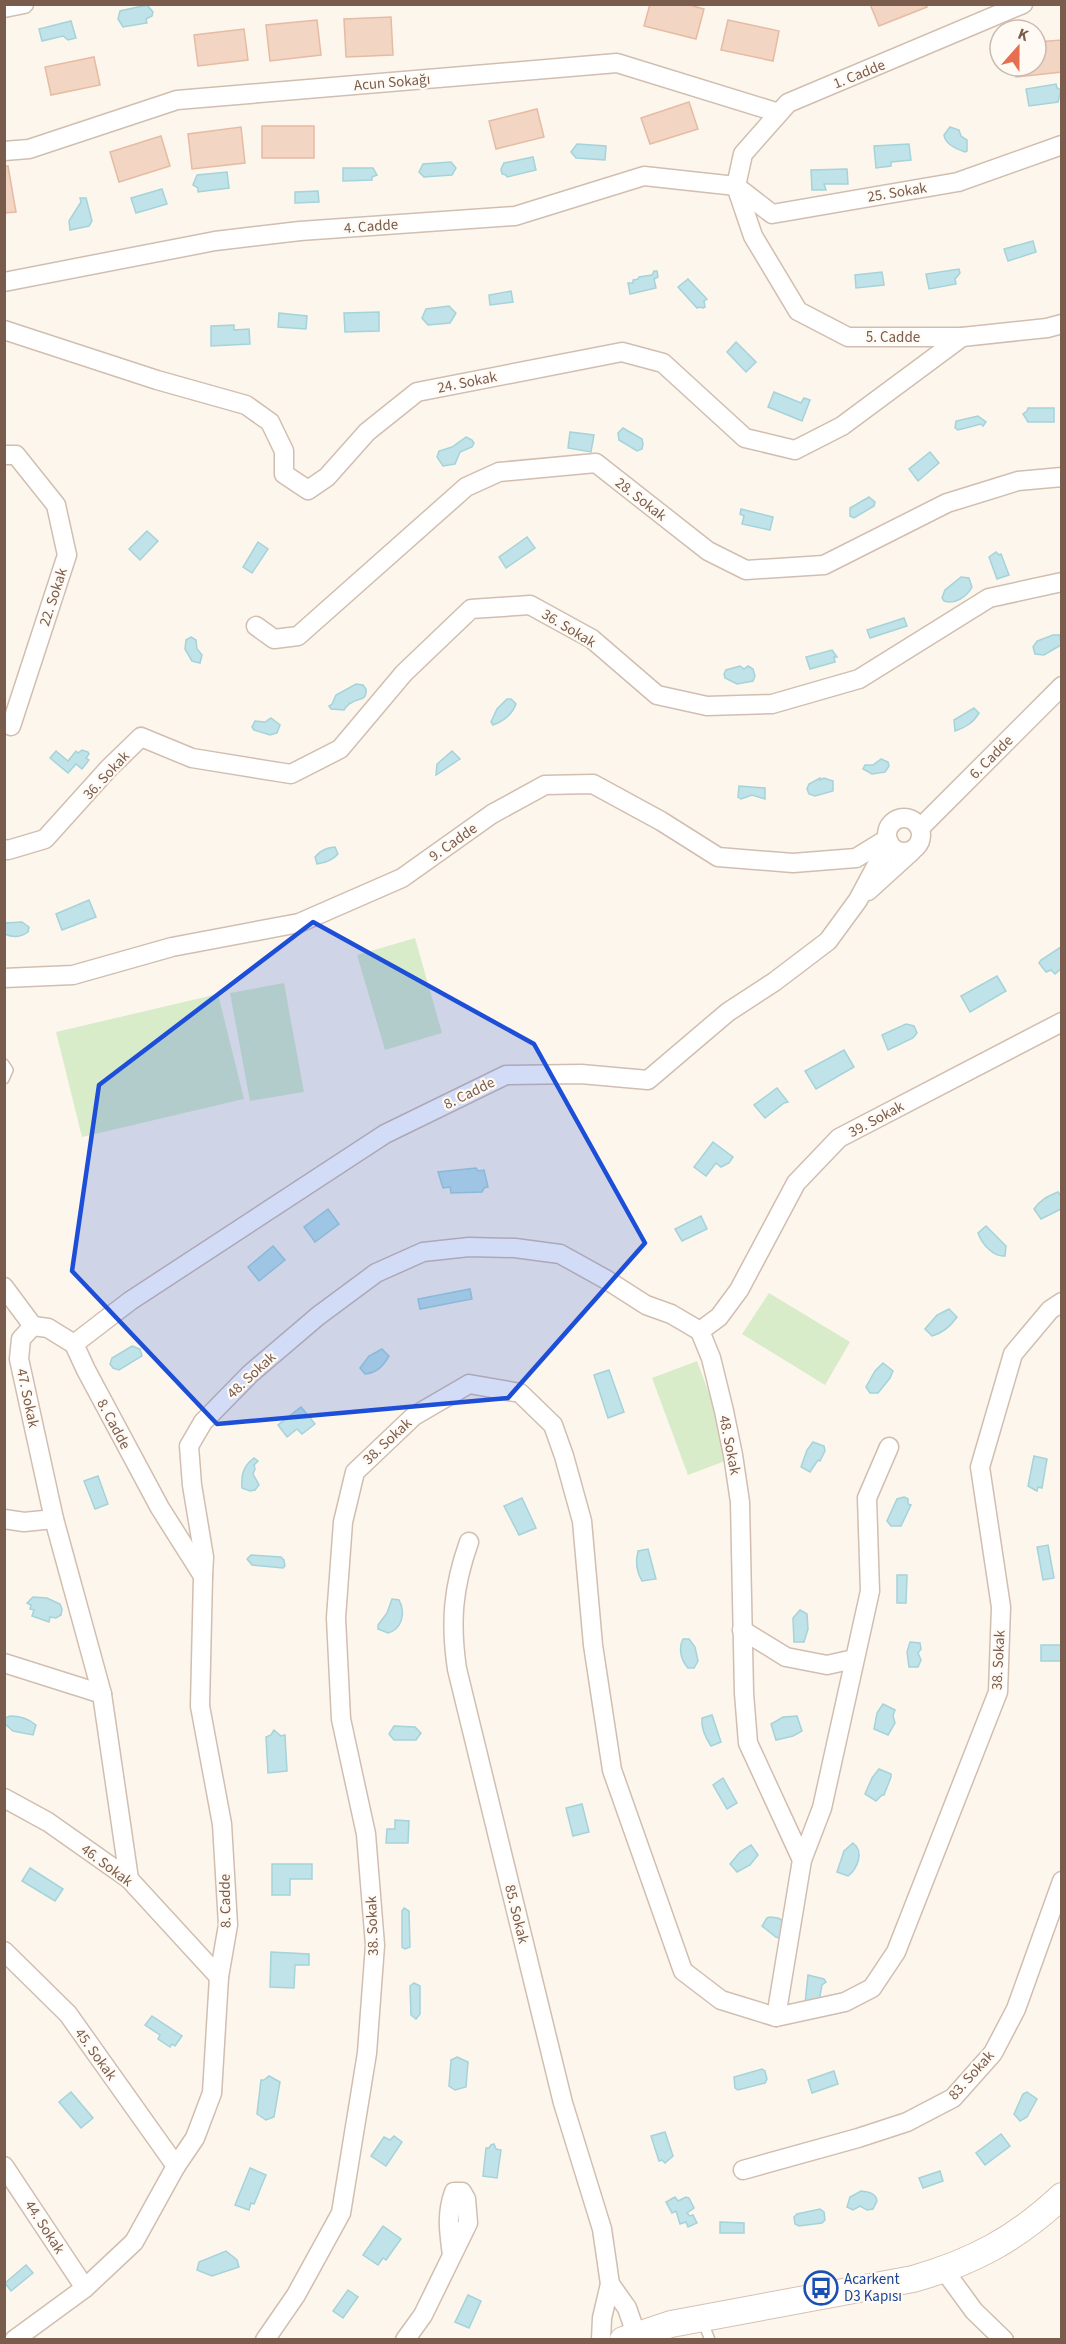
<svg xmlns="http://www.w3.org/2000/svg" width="1066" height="2344" font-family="'Source Sans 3',sans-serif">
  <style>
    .green { fill: #d8ecc9 }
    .water { fill: #bfe3e8; stroke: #a5d3da; stroke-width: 1.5 }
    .building { fill: #f3d5c3; stroke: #e6bba3; stroke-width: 1.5 }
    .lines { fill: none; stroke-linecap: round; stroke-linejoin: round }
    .service-casing { stroke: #d1beb0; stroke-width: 12 }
    .minor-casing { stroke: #d1beb0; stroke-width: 21 }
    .secondary-casing { stroke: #d6c0b0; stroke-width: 28 }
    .service { stroke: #fff; stroke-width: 9 }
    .minor { stroke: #fff; stroke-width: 18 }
    .secondary { stroke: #fff; stroke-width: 26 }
    .marked { fill: #1d4ed8; fill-opacity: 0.2; stroke: #1d4ed8; stroke-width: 4.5; stroke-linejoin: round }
    .labels { text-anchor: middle; stroke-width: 4.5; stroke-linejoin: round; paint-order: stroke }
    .street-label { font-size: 15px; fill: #7a5c4d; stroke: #fffaf3 }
    .transit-label { font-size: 15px; fill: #164399; stroke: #fffaf3; text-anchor: start }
  </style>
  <rect width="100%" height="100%" fill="#fdf6ec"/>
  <g class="green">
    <polygon points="415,938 442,1033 385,1050 357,955"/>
    <polygon points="284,983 304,1092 250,1101 230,993"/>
    <polygon points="218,994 244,1099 82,1137 56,1032"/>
    <polygon points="769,1293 850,1342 825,1385 742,1334"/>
    <polygon points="697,1361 733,1458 688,1475 652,1378"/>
  </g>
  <g class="water">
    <polygon points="147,5 153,12 152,16 146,19 147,23 123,27 118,19 120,11"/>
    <polygon points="71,21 76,38 68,40 63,36 42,41 39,29"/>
    <polygon points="1056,84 1057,88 1061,90 1058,102 1029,106 1026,89"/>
    <path d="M950,127L959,130L961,136L967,140V151L965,152C956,149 945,144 944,135Z"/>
    <polygon points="577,144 606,146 605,160 576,158 571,152"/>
    <polygon points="909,144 911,160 891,162 891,166 876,168 874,146"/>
    <polygon points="533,157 536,170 507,177 506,175 502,174 501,169 504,163"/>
    <polygon points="451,162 456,168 452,175 424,177 419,172 423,164"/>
    <polygon points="343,168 373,168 377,175 372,177 372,180 343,181"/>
    <polygon points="847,169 848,184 824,184 826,190 812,190 811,170"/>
    <polygon points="227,172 229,188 198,192 198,188 193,185 197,175"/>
    <polygon points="162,189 167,204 136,213 131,198"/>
    <polygon points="318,191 319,202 295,203 295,192"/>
    <polygon points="80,198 86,198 92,221 89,226 70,230 69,221 81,202"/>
    <polygon points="1033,241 1036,252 1008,261 1004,249"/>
    <polygon points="959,269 960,273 955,279 956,284 929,289 926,274"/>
    <polygon points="654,271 657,271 658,277 654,279 656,288 630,294 628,283 633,283 633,280 638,279 639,277 652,275"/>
    <polygon points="882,272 884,285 856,288 855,275"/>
    <polygon points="688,279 707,299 704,301 705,307 703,308 699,307 697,308 678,287"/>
    <polygon points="511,291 513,302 490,305 489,295"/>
    <polygon points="449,306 456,313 450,323 428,325 422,318 426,309"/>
    <polygon points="379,312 379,331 345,332 344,313"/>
    <polygon points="279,313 307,316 306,329 278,327"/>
    <polygon points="234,325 234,330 249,329 250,344 211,346 211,326"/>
    <polygon points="736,342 756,362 746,372 727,352"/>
    <polygon points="774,392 801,403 804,398 810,400 802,421 768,407"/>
    <polygon points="1028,408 1054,408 1054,422 1028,422 1023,414 1027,411"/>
    <polygon points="978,416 986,422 983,426 981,424 958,430 955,428 956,421"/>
    <polygon points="623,428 642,439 643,444 642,449 637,451 619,440 618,433"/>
    <polygon points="570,432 594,435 591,452 568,448"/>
    <polygon points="466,437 472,440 474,443 472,447 460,452 455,464 443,466 437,457 439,451 452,447"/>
    <polygon points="930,452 939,463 918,481 909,469"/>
    <polygon points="869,497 875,502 874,506 854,518 850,516 850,508"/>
    <polygon points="741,509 773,517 770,530 742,524 744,516 740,514"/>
    <polygon points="147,531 158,541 140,560 129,549"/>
    <polygon points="527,537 535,548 506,568 499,557"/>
    <polygon points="258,542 268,549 252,573 243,567"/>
    <polygon points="996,552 999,555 1001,554 1009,575 997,579 989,557"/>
    <path d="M961,577L969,578L972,587C967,597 954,605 944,601L942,598L945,590Z"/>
    <polygon points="904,618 907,626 870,638 867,630"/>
    <polygon points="1053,635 1060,635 1061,645 1044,655 1035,654 1033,647 1037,641"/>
    <polygon points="191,637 196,640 197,649 202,655 200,663 192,661 185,649 186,640"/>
    <polygon points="832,650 837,657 834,657 835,662 810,669 806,657"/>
    <polygon points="740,666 744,669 748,666 753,669 755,676 753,681 737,684 725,678 724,674 726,670"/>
    <path d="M356,684L363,685L366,689C367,702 359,697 351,703C348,704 346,707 344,710L331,709L329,706L332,704L336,695Z"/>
    <path d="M507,699H511L516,704C512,715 504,721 493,725L491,722L497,709Z"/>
    <path d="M974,708L979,713C973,723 966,727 955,731L954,720Z"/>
    <polygon points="271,718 280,725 277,733 270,735 254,730 252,727 255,721 265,722"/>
    <polygon points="82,750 88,752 89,754 86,758 89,760 82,769 76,764 68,773 50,758 56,751 68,761 76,751 78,753"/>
    <polygon points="452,751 460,759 436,775 437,764"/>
    <polygon points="881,759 888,762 889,766 885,772 872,774 863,769 865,765 873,765"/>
    <polygon points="820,778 820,780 824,778 833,781 833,791 815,796 809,794 807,789 809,784"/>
    <polygon points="739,786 765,788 765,799 752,795 741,799 738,797"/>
    <path d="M335,847L338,854C332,861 325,863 317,864L315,857C321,850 326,848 335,847Z"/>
    <polygon points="89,900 96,917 62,930 56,914"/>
    <path d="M22,922L29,927L28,932C21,937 13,938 5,934V923Z"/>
    <polygon points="1061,947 1061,969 1055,974 1051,970 1046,972 1039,963 1041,960"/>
    <polygon points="997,976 1006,991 970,1012 961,996"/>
    <polygon points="906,1024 914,1026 917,1033 913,1038 888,1050 882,1035"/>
    <polygon points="844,1050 854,1067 816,1089 805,1071"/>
    <polygon points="777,1088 788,1102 784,1103 765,1118 754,1105"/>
    <polygon points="713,1142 733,1157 729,1163 721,1167 716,1163 706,1176 694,1167"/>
    <polygon points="476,1168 478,1171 484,1170 488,1187 484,1188 482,1192 451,1193 450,1187 443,1188 438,1172"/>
    <path d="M1058,1192L1061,1196V1209L1041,1219L1034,1209C1040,1200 1048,1196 1058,1192Z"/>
    <polygon points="328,1209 339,1224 315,1242 304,1227"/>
    <polygon points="701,1216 707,1229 682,1241 675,1229"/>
    <path d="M986,1226L1006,1246L1005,1256C993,1257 982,1244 978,1233Z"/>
    <polygon points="273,1246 285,1260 259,1281 248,1267"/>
    <polygon points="470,1289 472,1299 420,1309 418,1299"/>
    <path d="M949,1309L957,1317C951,1326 942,1333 932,1336L925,1329L937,1315Z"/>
    <polygon points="132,1346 140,1349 142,1356 119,1370 113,1368 110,1364 112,1358"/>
    <path d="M382,1349L389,1356C383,1366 377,1373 365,1374L360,1368L369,1356Z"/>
    <polygon points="883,1363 893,1371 890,1378 878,1393 870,1393 866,1387 875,1371"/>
    <polygon points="609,1370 624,1412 608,1418 594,1375"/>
    <polygon points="301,1407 315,1424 302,1434 297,1429 287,1437 278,1425"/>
    <polygon points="813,1442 824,1446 825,1451 820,1461 818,1460 810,1472 801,1467 807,1450"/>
    <polygon points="1034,1456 1047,1459 1042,1488 1038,1487 1037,1491 1028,1486"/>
    <path d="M254,1458L258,1461L254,1465L255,1469L253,1474L259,1485L255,1490L250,1491L242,1488C241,1475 243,1466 254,1458Z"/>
    <polygon points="98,1476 108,1504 95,1509 84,1481"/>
    <polygon points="904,1497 908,1499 908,1504 911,1505 901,1526 891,1526 887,1521 897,1499"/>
    <polygon points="522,1498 536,1528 519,1535 504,1506"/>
    <polygon points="1048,1545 1054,1578 1043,1580 1037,1547"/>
    <path d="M648,1549L656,1579L642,1581C636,1571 635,1562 638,1551Z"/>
    <polygon points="251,1555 281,1557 284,1560 285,1566 283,1568 252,1565 247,1559"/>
    <polygon points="897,1575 907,1575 906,1603 897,1603"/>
    <polygon points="33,1597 47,1598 60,1604 62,1609 61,1615 56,1618 50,1617 49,1622 32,1616 34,1610 30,1609 31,1605 27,1603"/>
    <path d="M392,1599L399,1600C406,1613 402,1629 388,1633L378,1629V1625L387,1613Z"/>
    <polygon points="800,1610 807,1614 808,1629 804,1642 794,1642 793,1618"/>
    <path d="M683,1639H689L695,1647L698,1661L694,1668H688C681,1660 678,1649 683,1639Z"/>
    <polygon points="910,1642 920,1643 921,1649 918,1653 921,1660 918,1667 909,1667 907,1652"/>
    <rect x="1041" y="1645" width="20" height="16"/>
    <polygon points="883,1704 895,1710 893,1716 895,1723 888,1735 874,1729 877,1713"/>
    <path d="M712,1715L721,1742L711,1746C705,1737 701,1728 702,1718Z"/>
    <path d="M10,1716C20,1716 29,1719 36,1725L33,1735L13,1731L5,1724V1718Z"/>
    <polygon points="797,1716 802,1731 793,1736 776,1740 771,1724 783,1717"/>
    <polygon points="394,1726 415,1727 421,1733 416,1740 394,1740 389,1734"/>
    <polygon points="274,1730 281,1736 285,1735 287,1771 268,1773 266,1737 271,1735"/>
    <polygon points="879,1769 891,1774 891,1777 884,1795 882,1795 876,1801 865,1794 872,1778"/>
    <polygon points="723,1778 737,1803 727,1809 713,1785"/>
    <polygon points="582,1804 589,1832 573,1836 566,1808"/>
    <polygon points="395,1820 409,1821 408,1843 386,1843 387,1829 395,1829"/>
    <path d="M853,1843C865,1852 857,1869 848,1876L837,1872L844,1851Z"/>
    <polygon points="751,1845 758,1855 750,1865 737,1872 730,1864 740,1852"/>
    <polygon points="272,1864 312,1864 312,1879 290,1879 290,1895 272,1895"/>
    <polygon points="30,1868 63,1889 55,1901 22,1881"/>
    <polygon points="404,1908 409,1911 410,1947 405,1949 402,1947 402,1911"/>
    <polygon points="770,1917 778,1918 785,1922 782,1939 776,1937 762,1926 767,1918"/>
    <polygon points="271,1952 309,1954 309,1965 295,1965 294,1988 270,1987"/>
    <polygon points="808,1975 824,1979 826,1982 822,1985 819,2001 805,2004"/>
    <polygon points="414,1983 420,1986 420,2014 416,2019 411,2015 410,1986"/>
    <polygon points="152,2016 182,2036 175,2046 172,2044 170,2047 158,2039 160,2035 145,2025"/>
    <polygon points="457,2057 468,2062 466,2087 455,2090 449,2086 451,2060"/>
    <polygon points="762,2069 765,2071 767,2079 765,2083 738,2090 735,2088 734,2077"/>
    <polygon points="834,2071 838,2084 812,2093 808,2080"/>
    <polygon points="269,2076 280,2082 274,2117 266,2120 257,2114 261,2080 264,2080"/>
    <polygon points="71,2092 93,2118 81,2128 59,2102"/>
    <polygon points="1027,2092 1037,2099 1027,2117 1020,2121 1014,2114 1023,2094"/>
    <polygon points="665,2132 673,2156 665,2163 662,2160 659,2161 651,2136"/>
    <polygon points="1001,2134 1010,2146 985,2165 976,2153"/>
    <polygon points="394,2136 402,2142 386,2166 371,2156 384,2137 390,2140"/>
    <polygon points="494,2144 496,2149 501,2150 497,2178 483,2176 486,2148 489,2148 491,2145"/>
    <polygon points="250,2168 266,2175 254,2204 251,2203 249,2210 235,2205"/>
    <polygon points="940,2171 943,2181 923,2188 919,2178"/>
    <path d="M861,2191C869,2192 876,2193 877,2201L873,2209L867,2210L860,2206L853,2210L847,2207L850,2197Z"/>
    <polygon points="675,2197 678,2201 686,2197 689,2198 694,2208 687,2213 690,2216 693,2215 697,2223 688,2227 686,2222 680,2224 676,2211 672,2213 666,2202"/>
    <polygon points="820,2209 824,2212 825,2220 822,2223 799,2226 795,2224 794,2217 797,2214"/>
    <polygon points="720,2222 744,2223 744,2233 720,2233"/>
    <polygon points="383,2226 401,2239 386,2260 383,2258 378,2265 363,2255"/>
    <polygon points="226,2251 237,2260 239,2267 212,2276 197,2270 199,2262"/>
    <polygon points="26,2265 33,2273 11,2291 5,2283"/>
    <polygon points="348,2290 358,2297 343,2318 333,2311"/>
    <polygon points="468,2295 481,2301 469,2328 455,2322"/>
  </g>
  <g class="building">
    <polygon points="650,4 686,4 704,9 696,39 644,26"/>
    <polygon points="870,4 926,4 927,7 879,26"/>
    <polygon points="391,17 393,55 346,57 344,19"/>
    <polygon points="317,20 321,55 270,61 266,25"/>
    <polygon points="728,20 779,31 773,61 721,50"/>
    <polygon points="244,29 248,60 198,66 194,35"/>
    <polygon points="1062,40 1062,72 1016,77 1015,66 1036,66 1036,42"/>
    <polygon points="94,57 100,85 51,95 45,67"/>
    <polygon points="689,102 698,129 650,144 641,118"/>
    <polygon points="537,109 544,137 496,149 489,121"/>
    <rect x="262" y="126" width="52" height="32"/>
    <polygon points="241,127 245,163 192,169 188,134"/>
    <polygon points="161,136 170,166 119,182 110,152"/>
    <polygon points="4,166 8,166 16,212 4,213"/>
  </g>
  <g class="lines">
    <g class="service-casing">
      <g id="service">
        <polyline points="4,1064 8,1070 4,1079"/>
        <polyline points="702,2320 710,2340"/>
      </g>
    </g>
    <g class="minor-casing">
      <g id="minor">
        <polyline points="4,8 24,4"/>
        <polyline points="4,151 29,149 177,100 617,63 779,113"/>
        <polyline points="736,186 753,236 798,311 848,337 962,337 1047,328 1062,324"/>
        <polyline points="736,186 743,154 788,103 1023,4"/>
        <polyline points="736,186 772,214 958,182 1062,145"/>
        <polyline points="4,282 215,241 300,231 515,216 644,176 736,186"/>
        <polyline points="4,330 157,380 246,405 270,422 284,451 284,474 308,490 327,477 367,432 417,392 622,352 663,363 745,438 795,450 842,426 962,337"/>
        <polyline points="4,455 16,455 56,505 67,555 11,726"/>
        <polyline points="256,626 274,639 298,636 466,487 499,472 596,463 708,551 746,570 824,565 947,503 1018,481 1062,477"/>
        <circle cx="904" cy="835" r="17"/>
        <polyline points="920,828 1062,686"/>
        <polyline points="4,849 8,850 45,839 109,768 141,737 192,758 291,774 340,749 404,673 471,609 530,605 592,639 657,695 707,706 772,704 859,679 989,598 1062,582"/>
        <polyline points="868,891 912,851"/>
        <polyline points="4,978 73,975 172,947 299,923 402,878 492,814 545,785 593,784 661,821 718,857 793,863 856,858 887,839"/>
        <polyline points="4,1287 33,1326"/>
        <polyline points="700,1331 719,1317 739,1290 796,1183 839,1138 1062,1022"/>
        <polyline points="74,1344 130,1301 385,1134 506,1075 581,1074 648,1080 728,1012 774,982 828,941 858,900 889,842"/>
        <polyline points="74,1344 48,1328 33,1326 21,1339 19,1359 54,1519 102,1694 129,1879"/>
        <polyline points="4,1519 24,1522 54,1519"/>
        <path d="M469,1542C453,1587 450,1622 457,1669L563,2103L602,2229L610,2284L602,2318L601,2340"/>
        <polyline points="203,1576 204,1557 192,1485 189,1446 203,1422 250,1374 318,1316 376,1273 423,1252 469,1247 515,1248 560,1254 607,1280 646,1305 671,1314 700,1331 711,1358 724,1411 733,1455 740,1502 744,1693 748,1743 802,1860 822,1808 870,1591 867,1498 889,1447"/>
        <polyline points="742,1630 786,1657 827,1665 854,1659"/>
        <polyline points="4,1663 102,1694"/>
        <polyline points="4,1798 48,1822 129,1879 219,1977"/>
        <polyline points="4,1951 68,2014 176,2166"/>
        <polyline points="776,2017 802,1860"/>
        <polyline points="4,2166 85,2288"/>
        <polyline points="743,2170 858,2138 907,2122 953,2098 993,2053 1016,2009 1062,1881"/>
        <polyline points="944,2270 974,2311 1004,2340"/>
        <polyline points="610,2284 627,2308 636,2334"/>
        <polyline points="14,2340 85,2288 134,2242 176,2166 195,2138 212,2093 219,1977 228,1925 222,1824 200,1706 203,1576 160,1508 86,1370 74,1344"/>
        <polyline points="265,2340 296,2295 341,2213 367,2053 375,1945 366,1834 341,1719 336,1618 343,1522 355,1472 414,1416 469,1384 520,1393 553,1425 564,1456 582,1521 593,1645 612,1770 683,1971 721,2000 776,2017 845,2002 872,1988 896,1952 998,1692 1001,1607 980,1467 1013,1354 1050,1310 1062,1302"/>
        <path d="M405,2340L423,2315L468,2223L466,2199L462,2192H454C446,2214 449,2232 452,2255"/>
      </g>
    </g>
    <g class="secondary-casing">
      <path id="secondary" d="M623,2340L671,2324L913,2279C973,2262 1016,2239 1062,2196"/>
    </g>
    <use href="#service" class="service"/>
    <use href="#minor" class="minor"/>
    <use href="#secondary" class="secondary"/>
  </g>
  <path class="marked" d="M313,922L534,1044L645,1243L508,1398L217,1424L72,1271L99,1085Z"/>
  <defs>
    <g id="bus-ring" transform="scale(1.725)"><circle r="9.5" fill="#fffaf3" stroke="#1a4fb4" stroke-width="1.5"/><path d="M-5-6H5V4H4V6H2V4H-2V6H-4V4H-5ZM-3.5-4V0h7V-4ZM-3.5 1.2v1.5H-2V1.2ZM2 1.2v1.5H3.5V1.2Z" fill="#1a4fb4"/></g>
  </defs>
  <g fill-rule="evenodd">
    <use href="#bus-ring" x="821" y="2288"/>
  </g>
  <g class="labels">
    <g class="street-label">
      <text transform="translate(859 74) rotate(-22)" y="5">1. Cadde</text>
      <text transform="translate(392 82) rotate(-5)" y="5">Acun Sokağı</text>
      <text transform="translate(897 192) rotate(-9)" y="5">25. Sokak</text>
      <text transform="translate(371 226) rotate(-4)" y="5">4. Cadde</text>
      <text x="893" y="342">5. Cadde</text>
      <text transform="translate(467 382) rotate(-11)" y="5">24. Sokak</text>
      <text transform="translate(641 499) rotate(38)" y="5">28. Sokak</text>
      <text transform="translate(53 597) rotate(-72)" y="5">22. Sokak</text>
      <text transform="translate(569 628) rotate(31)" y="5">36. Sokak</text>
      <text transform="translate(991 757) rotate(-45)" y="5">6. Cadde</text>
      <text transform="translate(106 775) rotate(-47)" y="5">36. Sokak</text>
      <text transform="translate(453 842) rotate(-35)" y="5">9. Cadde</text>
      <text transform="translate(469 1093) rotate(-26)" y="5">8. Cadde</text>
      <text transform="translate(876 1119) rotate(-28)" y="5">39. Sokak</text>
      <text transform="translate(251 1375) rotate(-43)" y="5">48. Sokak</text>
      <text transform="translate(28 1398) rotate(78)" y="5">47. Sokak</text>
      <text transform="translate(114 1424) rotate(62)" y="5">8. Cadde</text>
      <text transform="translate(387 1441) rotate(-43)" y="5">38. Sokak</text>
      <text transform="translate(730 1445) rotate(79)" y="5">48. Sokak</text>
      <text transform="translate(998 1660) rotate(-87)" y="5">38. Sokak</text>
      <text transform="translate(107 1865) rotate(37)" y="5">46. Sokak</text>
      <text transform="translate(225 1901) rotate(-91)" y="5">8. Cadde</text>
      <text transform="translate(517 1914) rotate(76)" y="5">85. Sokak</text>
      <text transform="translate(372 1926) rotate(-92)" y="5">38. Sokak</text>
      <text transform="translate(96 2054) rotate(54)" y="5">45. Sokak</text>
      <text transform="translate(971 2075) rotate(-48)" y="5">83. Sokak</text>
      <text transform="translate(45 2227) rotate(57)" y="5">44. Sokak</text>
    </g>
    <g class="transit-label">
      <text x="844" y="2284">Acarkent<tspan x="844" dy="17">D3 Kapısı</tspan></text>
    </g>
  </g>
  <rect width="1066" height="2344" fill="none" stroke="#7a5c4d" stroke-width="12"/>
  <g transform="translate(1018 48) rotate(21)"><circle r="28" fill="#fffaf3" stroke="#cabbb1" stroke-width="1.5"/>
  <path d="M0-4.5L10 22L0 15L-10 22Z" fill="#e76f51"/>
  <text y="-9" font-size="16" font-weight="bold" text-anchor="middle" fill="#7a5c4d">K</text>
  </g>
</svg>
